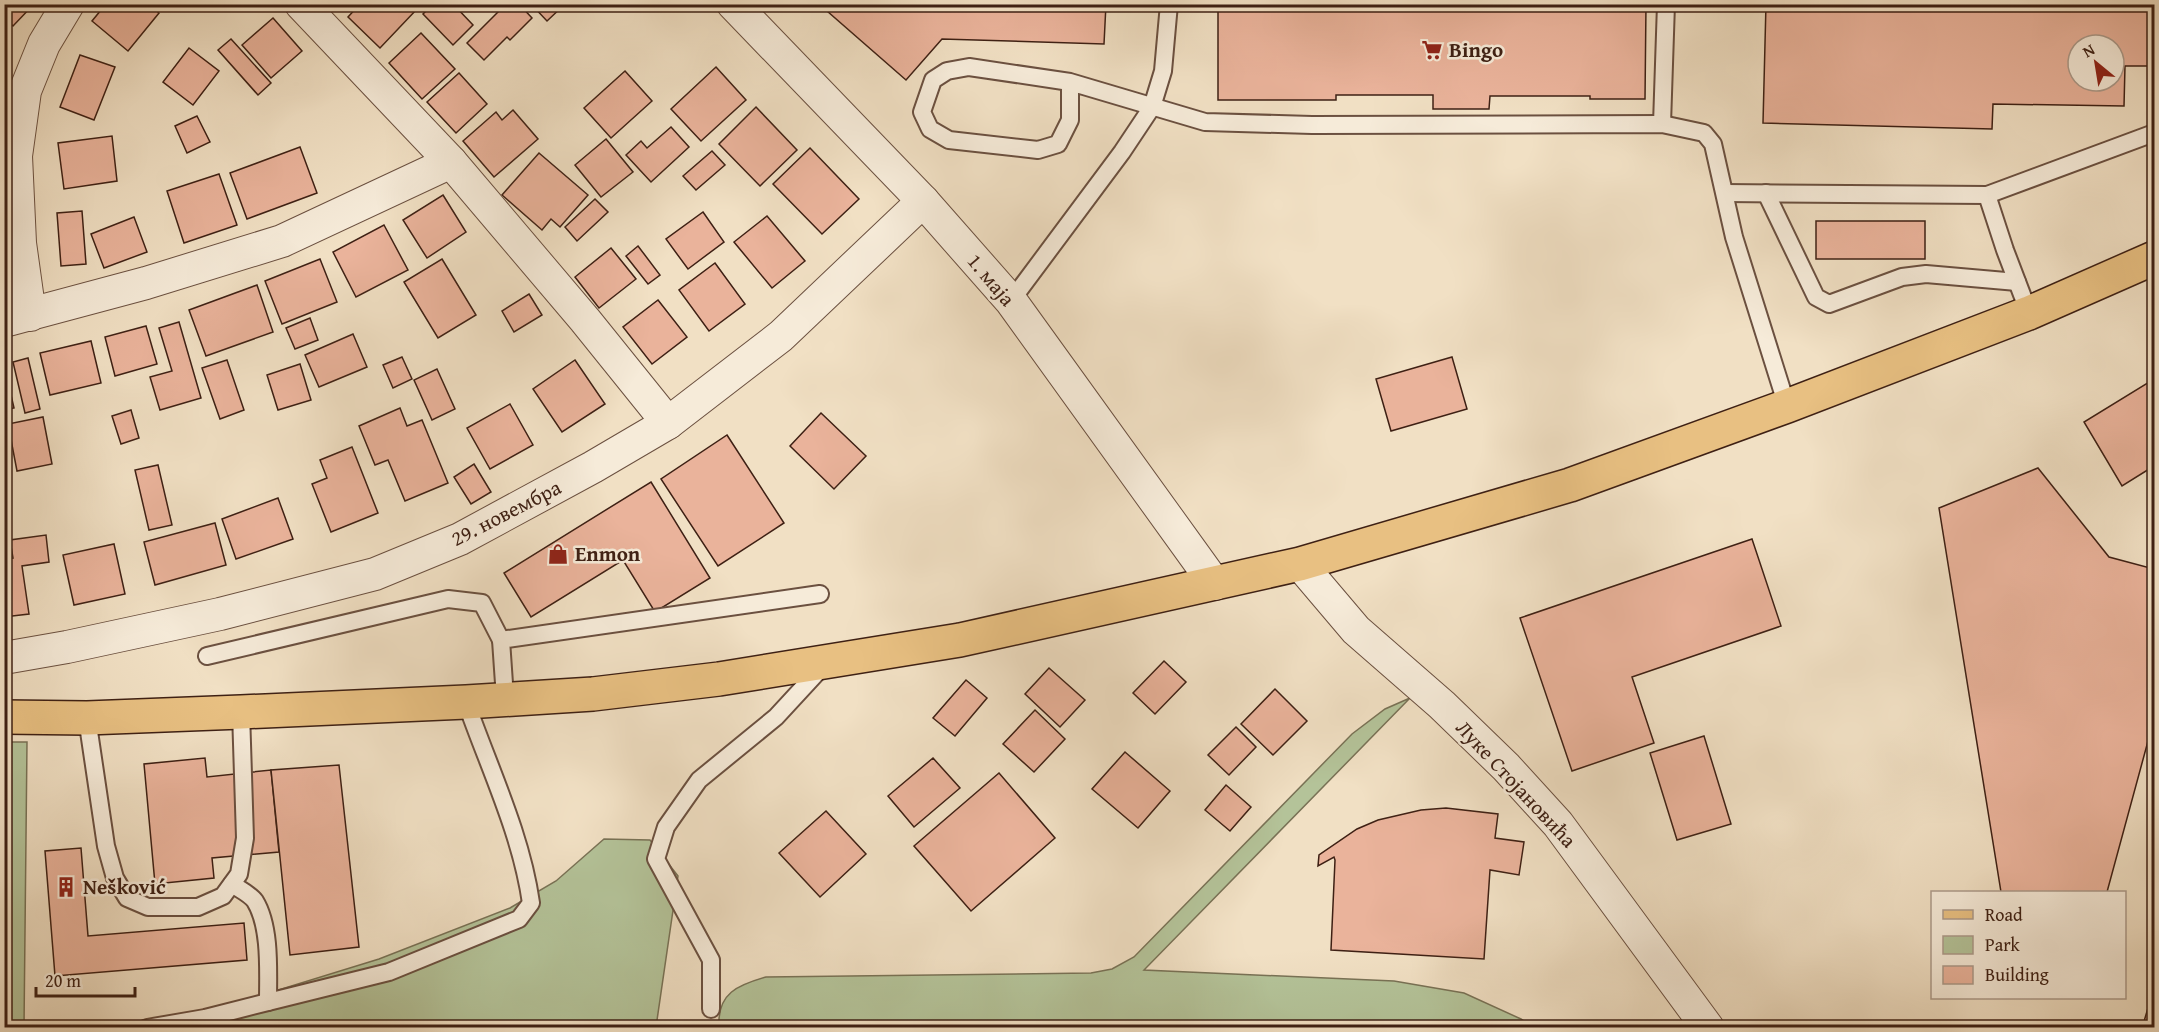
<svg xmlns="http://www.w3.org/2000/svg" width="2159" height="1032" font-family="'Gentium Book Plus',serif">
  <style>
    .green { fill: #b4c399; stroke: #797256; stroke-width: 1.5 }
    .building { fill: #eab39b; stroke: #3e2014; stroke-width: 1.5; fill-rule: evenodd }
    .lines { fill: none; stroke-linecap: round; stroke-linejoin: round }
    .lane-casing { stroke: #6b5040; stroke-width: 20 }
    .street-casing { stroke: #6b5040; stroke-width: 34 }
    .primary-casing { stroke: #3e2014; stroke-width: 36 }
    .lane { stroke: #f6ebd9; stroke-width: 16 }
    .street { stroke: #f6ebd9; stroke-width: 32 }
    .primary { stroke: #e8c082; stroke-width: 33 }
    .labels { text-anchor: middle; stroke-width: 5; stroke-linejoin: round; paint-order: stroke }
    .poi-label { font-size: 21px; font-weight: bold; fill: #3e2014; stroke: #f6ebd9; text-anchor: start }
    .street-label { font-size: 21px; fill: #3e2014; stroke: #f6ebd9 }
  </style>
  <rect width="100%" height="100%" fill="#f1e0c4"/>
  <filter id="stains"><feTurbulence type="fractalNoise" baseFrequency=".00333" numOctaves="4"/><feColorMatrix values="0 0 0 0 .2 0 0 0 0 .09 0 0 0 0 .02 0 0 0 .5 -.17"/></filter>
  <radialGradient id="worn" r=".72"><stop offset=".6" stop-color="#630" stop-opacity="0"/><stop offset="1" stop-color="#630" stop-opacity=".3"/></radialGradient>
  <g class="green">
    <path d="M1410,698L1144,970L1394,981L1464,993L1521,1019L1533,1027H719C717,993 738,985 766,977L1091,973L1112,969L1134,957L1352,734L1385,709Z"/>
    <polygon points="5,742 27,742 24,1027 5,1027"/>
    <polygon points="604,839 650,840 678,876 656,1027 155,1028 379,959 510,908 556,881"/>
  </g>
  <g class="building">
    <polygon points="4,4 34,4 13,26 4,18"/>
    <polygon points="106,4 149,4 159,13 128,51 92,21"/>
    <polygon points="360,4 412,4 417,9 380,48 348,17"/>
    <polygon points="433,4 453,4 473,25 453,45 423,14"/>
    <polygon points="506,4 519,4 532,18 510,40 507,37 484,60 467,43"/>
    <polygon points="531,4 565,4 547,21"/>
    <polygon points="819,4 1106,4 1104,44 942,39 906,80"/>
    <polygon points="1218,4 1646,4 1645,99 1590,99 1590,96 1490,96 1489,109 1433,109 1433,95 1336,95 1336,100 1218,100"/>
    <path d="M1766,4H2154V66H2125L2124,106L1993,104L1992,129L1763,123ZM2078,45H2114V81H2078Z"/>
    <polygon points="273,18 302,51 271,78 242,45"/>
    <polygon points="421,33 455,69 422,99 389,63"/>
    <polygon points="231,39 271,83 258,95 218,50"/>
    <polygon points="189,48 219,71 193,105 163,82"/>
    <polygon points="80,55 115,67 94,120 60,107"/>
    <polygon points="716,67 746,100 701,141 671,109"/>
    <polygon points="625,71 652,101 611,138 584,108"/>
    <polygon points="459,73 487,104 456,133 427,102"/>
    <polygon points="756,107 797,150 760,186 719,144"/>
    <polygon points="513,110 538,139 494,177 463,141 496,112 502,120"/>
    <polygon points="197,116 210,142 187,153 175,126"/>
    <polygon points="671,127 689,147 651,182 626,155 641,141 647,148"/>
    <polygon points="112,136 117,181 64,189 58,143"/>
    <polygon points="606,139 633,172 601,197 575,165"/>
    <polygon points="300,147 317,193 247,219 230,173"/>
    <polygon points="810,148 859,199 822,234 773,184"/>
    <polygon points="712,151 725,165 696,190 683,176"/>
    <polygon points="539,153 588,195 560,227 551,219 542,230 502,195"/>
    <polygon points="219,174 237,225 184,243 167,191"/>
    <polygon points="443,195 466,232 427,258 403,220"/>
    <polygon points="595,199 608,212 577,241 565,227"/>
    <polygon points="82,211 86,264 61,266 57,213"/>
    <polygon points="703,212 724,242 688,269 666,239"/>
    <polygon points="767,216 805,261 772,288 734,242"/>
    <polygon points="134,217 147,252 104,268 91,234"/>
    <rect x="1816" y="221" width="109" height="38"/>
    <polygon points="384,225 408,270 356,297 333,252"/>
    <polygon points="638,246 660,275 648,284 626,256"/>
    <polygon points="611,248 636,279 599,308 575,277"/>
    <polygon points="320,259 337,302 282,324 265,281"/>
    <polygon points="442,259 476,315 438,338 404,282"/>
    <polygon points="715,263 745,304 709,331 679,290"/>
    <polygon points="257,285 273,332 206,356 189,310"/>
    <polygon points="529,294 542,315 514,332 502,311"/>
    <polygon points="658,300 687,337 652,364 623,327"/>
    <polygon points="310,318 318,340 295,349 286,328"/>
    <polygon points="179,322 201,398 160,410 150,377 172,371 159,328"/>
    <polygon points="146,326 157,364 115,376 105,337"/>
    <polygon points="353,334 367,367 319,387 305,355"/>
    <polygon points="91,341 101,383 50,395 40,353"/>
    <polygon points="402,357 412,379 393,388 383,365"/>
    <polygon points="1452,357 1467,409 1391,431 1376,379"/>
    <polygon points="28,358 40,409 25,413 13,362"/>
    <polygon points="227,360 244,410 220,419 202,368"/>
    <polygon points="575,360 605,404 562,432 533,389"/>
    <polygon points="300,364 311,400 278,410 267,375"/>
    <polygon points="4,365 14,408 4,410"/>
    <polygon points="437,369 455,409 432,420 414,380"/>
    <polygon points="2154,379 2154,466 2122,486 2084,422"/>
    <polygon points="510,404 533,445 490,469 467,428"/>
    <polygon points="400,408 407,426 422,420 448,483 405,501 388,460 375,465 359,426"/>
    <polygon points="131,410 139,438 121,444 112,416"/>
    <polygon points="821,413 866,456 834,489 790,446"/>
    <polygon points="43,417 52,464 17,471 8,424"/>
    <polygon points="727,435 784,523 718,566 661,479"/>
    <polygon points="352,447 378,513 331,532 312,484 327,478 320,460"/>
    <polygon points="474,464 491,492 471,504 454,477"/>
    <polygon points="158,465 172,525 149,530 135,470"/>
    <polygon points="2038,468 2109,557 2154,569 2154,719 2107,892 2001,892 1939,508"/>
    <polygon points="651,482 710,578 655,612 623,560 531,617 504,573"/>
    <polygon points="278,498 293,539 236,559 222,519"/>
    <polygon points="215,523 226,565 155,585 144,542"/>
    <polygon points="46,535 49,562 22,566 29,614 4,617 4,559 13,558 10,540"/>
    <polygon points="1752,539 1781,626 1632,677 1654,743 1572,771 1520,618"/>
    <polygon points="114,544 125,594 74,605 63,555"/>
    <polygon points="1164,661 1186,682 1155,714 1133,693"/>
    <polygon points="1049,668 1085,700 1060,727 1025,694"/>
    <polygon points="966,680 987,698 955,736 933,718"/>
    <polygon points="1275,689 1307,721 1273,755 1241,724"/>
    <polygon points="1035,710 1065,739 1034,772 1003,744"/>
    <polygon points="1236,727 1256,747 1229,775 1208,755"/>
    <polygon points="1704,736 1731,824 1677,840 1650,753"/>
    <polygon points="1125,752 1170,791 1138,828 1092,789"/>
    <polygon points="205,758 207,777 271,770 279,852 212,858 214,878 155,884 144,764"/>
    <polygon points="933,758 960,788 914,827 888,796"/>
    <polygon points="339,765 359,947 290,955 271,770"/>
    <polygon points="999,773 1055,838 971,911 914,846"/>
    <polygon points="1226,785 1251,807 1230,831 1205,810"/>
    <polygon points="1446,808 1498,814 1495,838 1524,842 1519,875 1490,870 1484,959 1331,950 1335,860 1334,857 1318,866 1319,855 1357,829 1378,820 1421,810"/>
    <polygon points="826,811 866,854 820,897 779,853"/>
    <polygon points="81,848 88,936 244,923 247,960 55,976 45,851"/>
    <polygon points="2151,998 2154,999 2154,1028 2142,1028"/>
  </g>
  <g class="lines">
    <g class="lane-casing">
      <g id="lane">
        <polyline points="1070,82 1070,120 1058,144 1038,150 949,140 930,129 922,112 933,80 947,71 969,67 1070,82 1205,122 1312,125 1662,124 1704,133 1713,144 1734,237 1787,406"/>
        <polyline points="1662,124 1666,4"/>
        <polyline points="1725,193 1987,195 2154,133"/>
        <polyline points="1766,193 1816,297 1829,304 1902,277 1926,274 2017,282"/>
        <polyline points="1987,195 2005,250 2029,313"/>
        <polyline points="1011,301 1122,152 1152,107 1163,71 1169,4"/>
        <polyline points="207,656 448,599 482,603 501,640"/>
        <polyline points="505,698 501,640 820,594"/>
        <polyline points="87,718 106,846 115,878 127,898 148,907 198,907 223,896 239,874 245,838 241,712"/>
        <path d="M268,1002L389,972L519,919L531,903C521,833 489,768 466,702"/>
        <polyline points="711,1009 711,960 656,859 666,827 699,780 776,717 824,665"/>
        <path d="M147,1028L205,1018L268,1002C268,972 271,927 255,901C250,894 239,889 232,884"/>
      </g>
    </g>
    <g class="street-casing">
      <g id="street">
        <polyline points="301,4 451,162 585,320 668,423"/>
        <polyline points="733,4 923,201 1011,301 1215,584"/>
        <polyline points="30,315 20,243 16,156 25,91 44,44 68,4"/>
        <polyline points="4,321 146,283 282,241 451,162"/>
        <polyline points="1300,564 1356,630 1442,705 1506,767 1558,824 1708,1028"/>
        <polyline points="4,658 67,647 220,614 375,574 460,539 593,467 668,423 781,336 923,201"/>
      </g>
    </g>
    <g class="primary-casing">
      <polyline id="primary" points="4,717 87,718 241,712 466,702 593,694 719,679 960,640 1300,564 1570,485 1787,406 2029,313 2154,258"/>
    </g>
    <use href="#lane" class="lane"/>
    <use href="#street" class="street"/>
    <use href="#primary" class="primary"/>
  </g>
  <defs>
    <g id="supermarket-bare" transform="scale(1.62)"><path d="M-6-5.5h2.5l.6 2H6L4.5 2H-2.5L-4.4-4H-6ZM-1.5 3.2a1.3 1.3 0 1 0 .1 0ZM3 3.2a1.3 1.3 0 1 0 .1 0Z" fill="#8f2418" stroke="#f6ebd9" stroke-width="2.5" paint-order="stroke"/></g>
    <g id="shop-bare" transform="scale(1.62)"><path d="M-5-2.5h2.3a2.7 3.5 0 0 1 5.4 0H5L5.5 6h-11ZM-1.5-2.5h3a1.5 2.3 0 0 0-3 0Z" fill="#8f2418" stroke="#f6ebd9" stroke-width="2.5" paint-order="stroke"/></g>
    <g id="building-bare" transform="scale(1.62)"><path d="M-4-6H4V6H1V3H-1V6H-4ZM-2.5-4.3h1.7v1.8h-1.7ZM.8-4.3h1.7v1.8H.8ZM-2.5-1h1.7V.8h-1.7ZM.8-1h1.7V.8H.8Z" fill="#8f2418" stroke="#f6ebd9" stroke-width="2.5" paint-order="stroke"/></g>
  </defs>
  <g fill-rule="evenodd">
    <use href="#supermarket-bare" x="1432" y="50"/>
    <use href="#shop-bare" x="558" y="554"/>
    <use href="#building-bare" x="66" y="887"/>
  </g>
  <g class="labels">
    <g class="poi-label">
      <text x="1449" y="57">Bingo</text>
      <text x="575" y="561">Enmon</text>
      <text x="83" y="894">Nešković</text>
    </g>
    <g class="street-label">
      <text transform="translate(991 280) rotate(50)" y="7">1. маја</text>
      <text transform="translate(506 513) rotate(-27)" y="7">29. новембра</text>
      <text transform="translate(1516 784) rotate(47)" y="7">Луке Стојановића</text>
    </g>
  </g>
  <rect width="2159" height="1032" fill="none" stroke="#f1e0c4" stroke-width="24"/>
  <rect x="6" y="6" width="2147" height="1020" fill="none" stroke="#3e2014" stroke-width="3"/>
  <rect x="12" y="12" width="2135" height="1008" fill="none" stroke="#3e2014" stroke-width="1.5"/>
  <rect x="1931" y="891" width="195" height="108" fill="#f6ebd9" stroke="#ac9a8a" stroke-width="1.5"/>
  <rect x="1943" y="910" width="30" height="9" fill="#e8c082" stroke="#ac9a8a" stroke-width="1.5"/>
  <text x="1985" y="921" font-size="18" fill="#3e2014">Road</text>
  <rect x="1943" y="936" width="30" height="18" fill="#b4c399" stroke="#ac9a8a" stroke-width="1.5"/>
  <text x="1985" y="951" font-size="18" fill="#3e2014">Park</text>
  <rect x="1943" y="966" width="30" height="18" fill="#eab39b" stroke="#ac9a8a" stroke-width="1.5"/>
  <text x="1985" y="981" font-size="18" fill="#3e2014">Building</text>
  <g transform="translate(2096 63) rotate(330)"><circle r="28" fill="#f6ebd9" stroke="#ac9a8a" stroke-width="1.5"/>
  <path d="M0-4.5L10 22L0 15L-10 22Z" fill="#8f2418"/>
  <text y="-9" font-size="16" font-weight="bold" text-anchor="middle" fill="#3e2014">N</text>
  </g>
  <path d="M36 987v9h99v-9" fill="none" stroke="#3e2014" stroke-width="3"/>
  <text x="45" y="987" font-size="18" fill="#3e2014" stroke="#f6ebd9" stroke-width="4.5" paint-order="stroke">20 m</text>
  <rect width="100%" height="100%" filter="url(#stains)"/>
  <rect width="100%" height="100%" fill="url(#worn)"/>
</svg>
